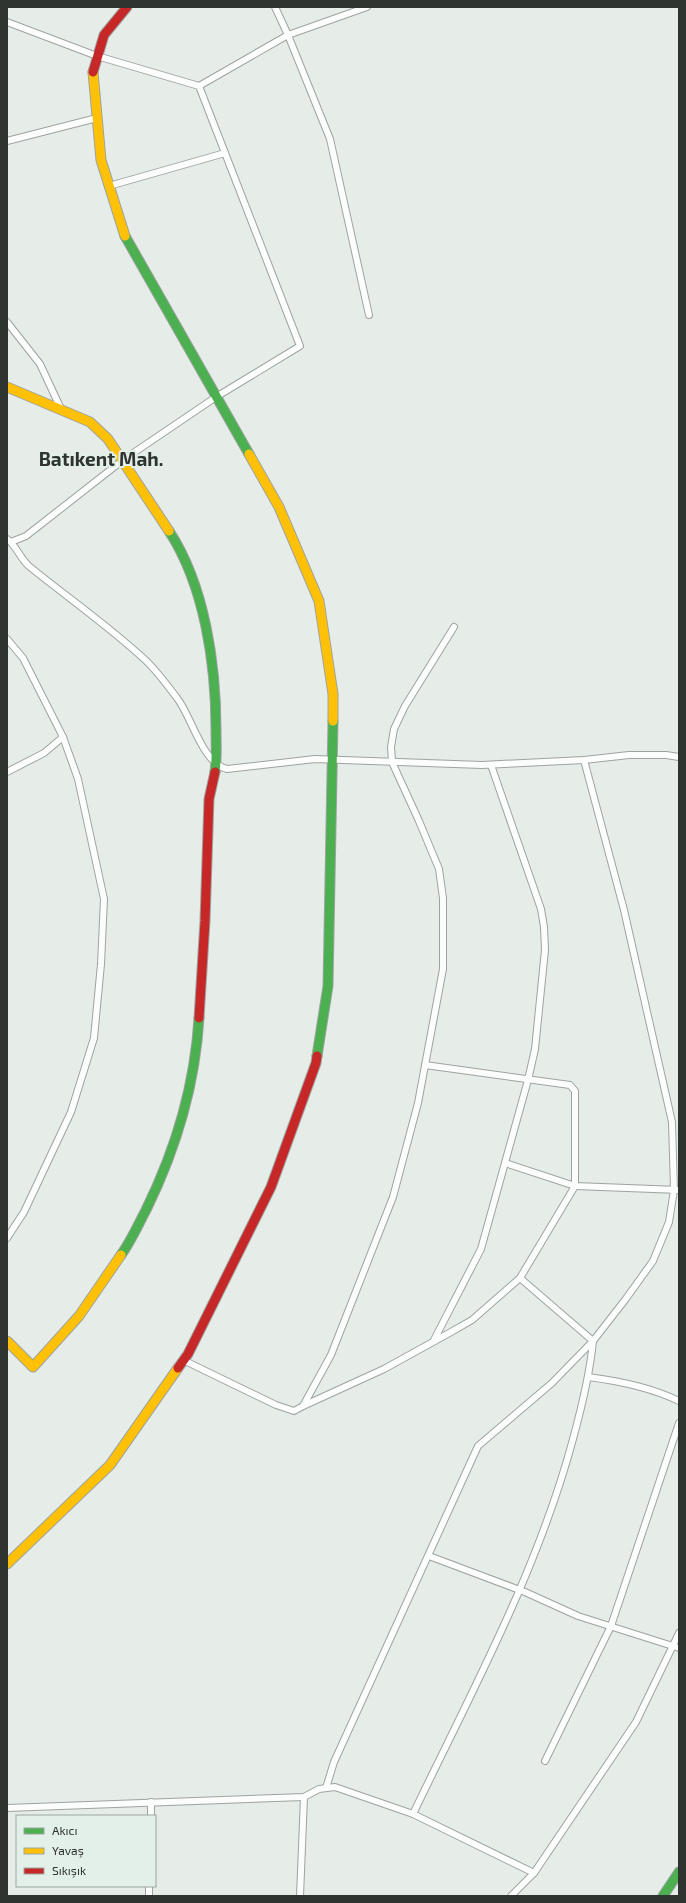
<svg xmlns="http://www.w3.org/2000/svg" width="686" height="1903" font-family="'Exo 2',sans-serif">
  <style>
    .lines { fill: none; stroke-linecap: round; stroke-linejoin: round }
    .street-casing { stroke: #9ea3a0; stroke-width: 8 }
    .fast-casing { stroke: #9ea3a0; stroke-width: 11 }
    .slow-casing { stroke: #9ea3a0; stroke-width: 11 }
    .jam-casing { stroke: #9ea3a0; stroke-width: 11 }
    .street { stroke: #fbfcfc; stroke-width: 6 }
    .fast { stroke: #4caf50; stroke-width: 9 }
    .slow { stroke: #ffc107; stroke-width: 9 }
    .jam { stroke: #c62828; stroke-width: 9 }
    .labels { text-anchor: middle; stroke-width: 4; stroke-linejoin: round; paint-order: stroke }
    .district-label { font-size: 19px; font-weight: bold; fill: #2f3431; stroke: #e3f0e9 }
  </style>
  <rect width="100%" height="100%" fill="#e6ede9"/>
  <g class="lines">
    <g class="street-casing">
      <g id="street">
        <polyline points="367,7 288,35 330,139 369,315"/>
        <polyline points="7,22 97,56 199,86 288,35 275,7"/>
        <polyline points="7,141 97,118"/>
        <polyline points="109,186 225,153"/>
        <polyline points="7,322 40,364 61,409"/>
        <path d="M7,539C17,546 20,559 30,567C67,597 106,624 142,657C155,668 167,685 177,698C192,717 202,763 227,769L315,759L482,765L584,760L629,755H666L679,757"/>
        <polyline points="11,542 26,536 123,460 216,397 300,346 199,86"/>
        <polyline points="7,639 23,658 63,737 78,779 104,899 101,964 94,1038 71,1112 24,1212 7,1238"/>
        <polyline points="7,772 44,753 63,737"/>
        <polyline points="505,1163 575,1186 679,1190"/>
        <polyline points="434,1340 481,1249 528,1080 535,1049 545,950 544,927 541,909 491,765"/>
        <polyline points="183,1360 276,1405 294,1411 303,1406 331,1355 393,1197 418,1103 443,969 443,898 439,869 419,821 392,762 391,747 394,729 405,706 454,627"/>
        <path d="M588,1377C620,1381 650,1387 679,1401"/>
        <polyline points="303,1406 384,1369 451,1332 472,1320 520,1278 575,1186 575,1091 570,1085 425,1065"/>
        <polyline points="429,1556 525,1592 578,1616 679,1648"/>
        <polyline points="545,1761 611,1626 679,1423"/>
        <polyline points="326,1788 334,1762 478,1446 552,1383 593,1341 625,1300 653,1261 669,1222 674,1190 672,1122 624,910 584,760"/>
        <polyline points="7,1808 304,1797 319,1789 335,1787 413,1814 534,1873"/>
        <path d="M413,1814C472,1691 538,1570 573,1439C582,1406 590,1374 593,1341L520,1278"/>
        <polyline points="151,1816 151,1802"/>
        <polyline points="149,1896 149,1886"/>
        <polyline points="300,1896 304,1797"/>
        <polyline points="511,1896 534,1873 636,1722 679,1633"/>
      </g>
    </g>
    <g class="fast-casing">
      <g id="fast">
        <polyline points="125,236 249,454"/>
        <path d="M169,531C205,586 216,665 216,730C216,744 217,758 215,772"/>
        <polyline points="317,1056 328,986 333,721"/>
        <path d="M121,1255C131,1241 138,1225 146,1210C176,1149 195,1086 199,1018"/>
        <polyline points="663,1896 679,1872"/>
      </g>
    </g>
    <g class="slow-casing">
      <g id="slow">
        <polyline points="93,72 101,160 125,236"/>
        <polyline points="7,387 90,422 108,439 169,531"/>
        <polyline points="249,454 279,507 319,601 333,694 333,721"/>
        <polyline points="7,1341 33,1367 79,1316 121,1255"/>
        <polyline points="7,1564 110,1465 178,1368"/>
      </g>
    </g>
    <g class="jam-casing">
      <g id="jam">
        <polyline points="93,72 104,35 127,7"/>
        <polyline points="199,1018 205,921 209,799 215,772"/>
        <polyline points="178,1368 188,1354 271,1187 316,1063 317,1056"/>
      </g>
    </g>
    <use href="#street" class="street"/>
    <use href="#fast" class="fast"/>
    <use href="#slow" class="slow"/>
    <use href="#jam" class="jam"/>
  </g>
  <g class="labels">
    <g class="district-label">
      <text x="101" y="466">Batıkent Mah.</text>
    </g>
  </g>
  <rect width="686" height="1903" fill="none" stroke="#2f3431" stroke-width="16"/>
  <rect x="16" y="1815" width="140" height="72" fill="#e3f0e9" stroke="#9ba59f"/>
  <rect x="24" y="1828" width="20" height="6" fill="#4caf50" stroke="#9ba59f"/>
  <text x="52" y="1835" font-size="12" fill="#2f3431">Akıcı</text>
  <rect x="24" y="1848" width="20" height="6" fill="#ffc107" stroke="#9ba59f"/>
  <text x="52" y="1855" font-size="12" fill="#2f3431">Yavaş</text>
  <rect x="24" y="1868" width="20" height="6" fill="#c62828" stroke="#9ba59f"/>
  <text x="52" y="1875" font-size="12" fill="#2f3431">Sıkışık</text>
</svg>
